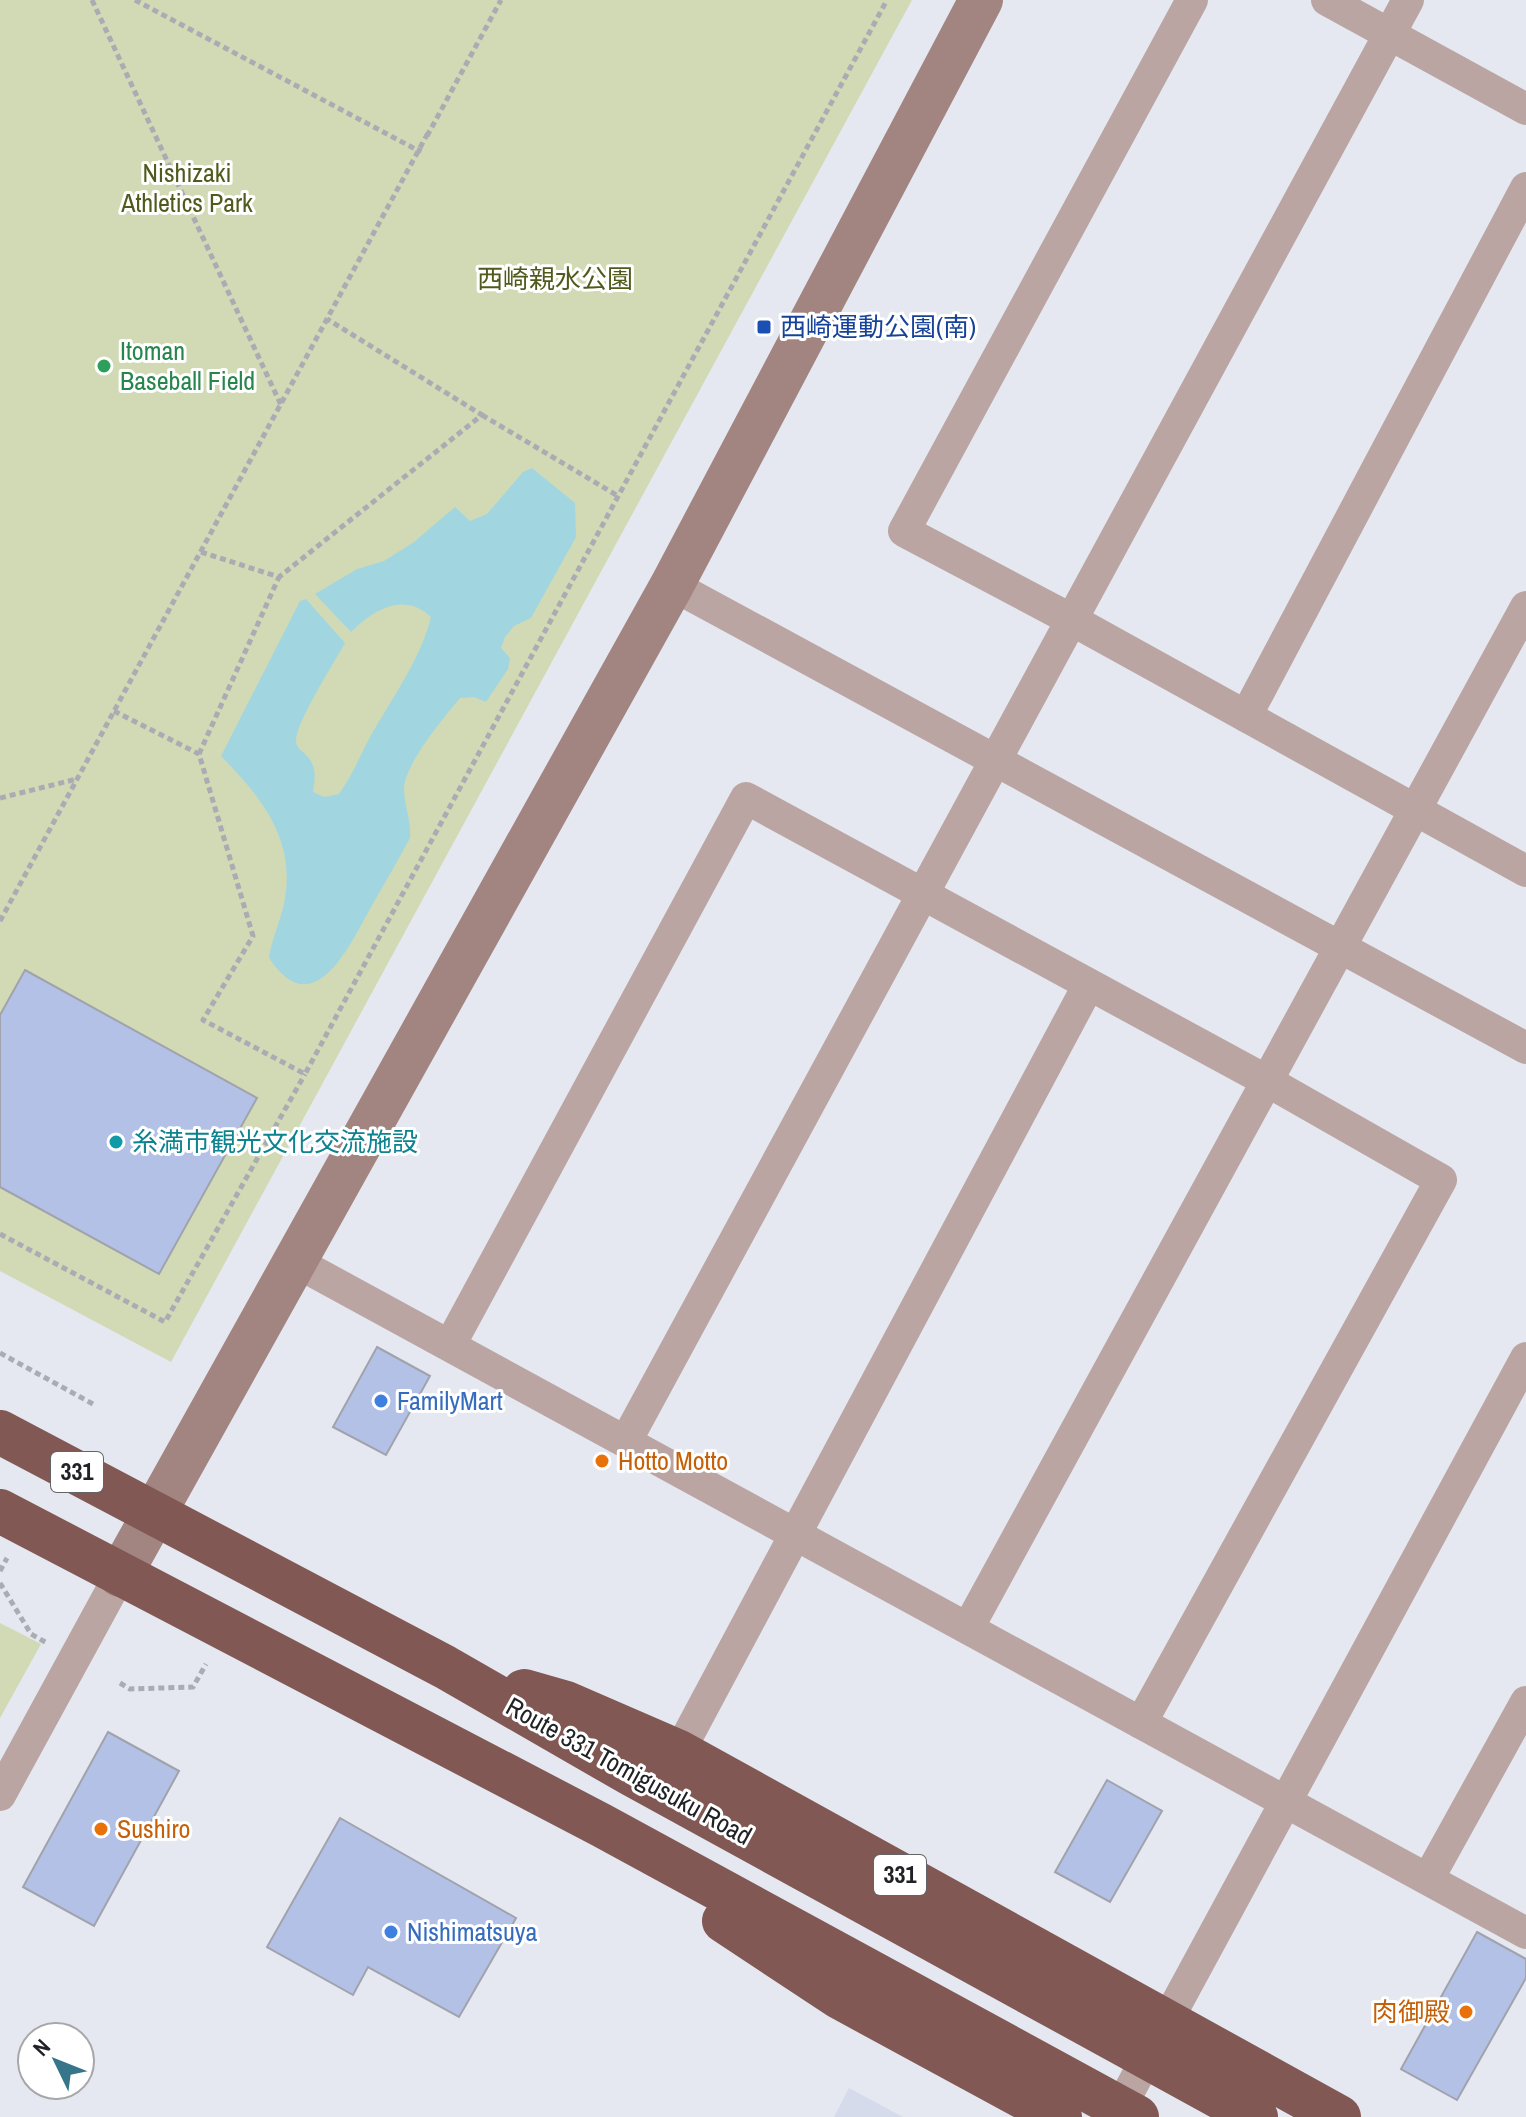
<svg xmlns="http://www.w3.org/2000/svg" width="1526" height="2117" font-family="'Archivo Narrow','Noto Sans JP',sans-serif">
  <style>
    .built { fill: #d5dbeb }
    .green { fill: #d1dab4 }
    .water { fill: #a1d6e0 }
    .building { fill: #b3c1e7; stroke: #a0a3ab; stroke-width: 2 }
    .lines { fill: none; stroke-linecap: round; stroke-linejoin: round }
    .path { stroke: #aaacb3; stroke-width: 5; stroke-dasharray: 6 4; stroke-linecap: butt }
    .street { stroke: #baa5a2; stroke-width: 32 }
    .secondary { stroke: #a28480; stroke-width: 44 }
    .highway { stroke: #815853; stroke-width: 44 }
    .transit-dot { fill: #1a4fb4; stroke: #fff; stroke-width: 3 }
    .leisure-dot { fill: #2e9e5b; stroke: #fff; stroke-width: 3 }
    .culture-dot { fill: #0f9aa8; stroke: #fff; stroke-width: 3 }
    .shop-dot { fill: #3f7fe0; stroke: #fff; stroke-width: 3 }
    .food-dot { fill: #e8710a; stroke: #fff; stroke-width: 3 }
    .labels { text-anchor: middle; stroke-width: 6; stroke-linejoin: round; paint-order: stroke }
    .shield { fill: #fff; stroke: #646466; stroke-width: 2 }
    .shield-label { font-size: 24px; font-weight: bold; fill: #212225 }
    .park-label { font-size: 26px; fill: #505a1c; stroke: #fff }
    .transit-label { font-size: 26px; fill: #164399; stroke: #fff; text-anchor: start }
    .leisure-label { font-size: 26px; fill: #27864d; stroke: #fff; text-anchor: start }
    .culture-label { font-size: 26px; fill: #0d838f; stroke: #fff; text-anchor: start }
    .shop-label { font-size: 26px; fill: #366cbe; stroke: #fff; text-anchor: start }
    .food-label { font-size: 26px; fill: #c56008; stroke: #fff; text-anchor: start }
    .street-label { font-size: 26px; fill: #212225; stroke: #fff }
  </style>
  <rect width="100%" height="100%" fill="#e5e8f1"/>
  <polygon class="built" points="849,2088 903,2117 834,2117"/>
  <g class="green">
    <polygon points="0,0 912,0 171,1362 0,1271"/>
    <polygon points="0,1623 41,1644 0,1718"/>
  </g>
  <path class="water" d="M532,468L575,503L576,537L531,618L514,626L505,637L501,648L510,658L508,669L486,702L474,697L460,698C444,717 405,764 404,788C404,806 411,817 410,838C397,862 383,886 370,909C349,947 313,1025 269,958C272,937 282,918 285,898C295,838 260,796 221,756L300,601L306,599L345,643C334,663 296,722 296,741C296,748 303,751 307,756C317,766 315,779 313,792L324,797L339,794C352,776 359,758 369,739C391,699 420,661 431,617C404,591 373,610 351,632L315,594L357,569L384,561L414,542L455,507L470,521L487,514L523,472Z"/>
  <g class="building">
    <polygon points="25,970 257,1098 159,1274 0,1187 0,1015"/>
    <polygon points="377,1347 430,1376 386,1455 333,1427"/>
    <polygon points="108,1732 179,1771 94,1926 23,1887"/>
    <polygon points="1107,1780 1162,1811 1110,1902 1055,1872"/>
    <polygon points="340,1818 516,1918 459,2017 368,1967 353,1995 267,1947"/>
    <polygon points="1477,1932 1526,1959 1526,1978 1457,2100 1401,2069"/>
  </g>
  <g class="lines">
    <g class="path">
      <polyline points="92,0 281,405"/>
      <polyline points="135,0 419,151 420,148"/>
      <polyline points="427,136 501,0"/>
      <polyline points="482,415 618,496"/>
      <polyline points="201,552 279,577 482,415 327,319"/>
      <polyline points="114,711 199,754 253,936 203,1020 305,1074 887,0"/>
      <polyline points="199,754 279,577"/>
      <polyline points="0,798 77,779"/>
      <polyline points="0,921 428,133"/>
      <polyline points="0,1234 165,1322 305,1074"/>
      <polyline points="0,1353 93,1404"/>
      <polyline points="0,1571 7,1558"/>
      <polyline points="0,1583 31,1634 47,1643"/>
      <polyline points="120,1683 130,1689 193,1687 206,1664"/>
    </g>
    <g class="street">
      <polyline points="1192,0 904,531 1072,620 1526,871"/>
      <polyline points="1327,0 1526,109"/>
      <polyline points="672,585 1526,1048"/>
      <polyline points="1246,716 1526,188"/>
      <polyline points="296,1262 1526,1933"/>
      <polyline points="450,1345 746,798 1267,1081 1441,1180 1141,1723"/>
      <polyline points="626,1441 1408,0"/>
      <polyline points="968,1628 1526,607"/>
      <polyline points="679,1752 1088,986"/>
      <polyline points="0,1795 120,1575"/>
      <polyline points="1428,1879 1526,1702"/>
      <polyline points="1115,2117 1526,1358"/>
    </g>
    <polyline class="secondary" points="120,1575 672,585 981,0"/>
    <g class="highway">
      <polyline points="0,1432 445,1667 631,1774 1256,2117"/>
      <polyline points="0,1511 601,1825 1137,2117"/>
      <polyline points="524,1691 566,1703 679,1752 1339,2117"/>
      <polyline points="724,1921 839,1997 1060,2117"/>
    </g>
  </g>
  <rect class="transit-dot" x="756" y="319" width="16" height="16" rx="4"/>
  <circle class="leisure-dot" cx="104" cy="366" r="8"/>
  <circle class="culture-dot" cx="116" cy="1142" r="8"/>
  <g class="shop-dot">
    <circle cx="381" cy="1401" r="8"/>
    <circle cx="391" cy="1932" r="8"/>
  </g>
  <g class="food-dot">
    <circle cx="602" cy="1461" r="8"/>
    <circle cx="101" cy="1829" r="8"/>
    <circle cx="1466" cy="2012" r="8"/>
  </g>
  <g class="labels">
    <g class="shield">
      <rect x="51" y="1452" width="52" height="40" rx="6"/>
      <rect x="874" y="1855" width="52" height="40" rx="6"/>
    </g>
    <g class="shield-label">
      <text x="77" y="1480">331</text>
      <text x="900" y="1883">331</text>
    </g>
    <g class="park-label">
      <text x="187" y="182">Nishizaki<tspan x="187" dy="30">Athletics Park</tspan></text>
      <text x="555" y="288">西崎親水公園</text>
    </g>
    <g class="transit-label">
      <text x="780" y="336">西崎運動公園(南)</text>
    </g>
    <g class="leisure-label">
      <text x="120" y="360">Itoman<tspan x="120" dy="30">Baseball Field</tspan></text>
    </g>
    <g class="culture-label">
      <text x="132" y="1151">糸満市観光文化交流施設</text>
    </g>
    <g class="shop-label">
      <text x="397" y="1410">FamilyMart</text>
      <text x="407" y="1941">Nishimatsuya</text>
    </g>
    <g class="food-label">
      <text x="618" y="1470">Hotto Motto</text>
      <text x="117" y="1838">Sushiro</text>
      <text x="1450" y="2021" text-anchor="end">肉御殿</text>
    </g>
    <g class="street-label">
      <text transform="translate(629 1771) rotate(29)" y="9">Route 331 Tomigusuku Road</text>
    </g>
  </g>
  <g transform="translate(56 2061) rotate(313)"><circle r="38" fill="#ffffff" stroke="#a6a7a8" stroke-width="2"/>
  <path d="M0-6L14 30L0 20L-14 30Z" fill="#36758a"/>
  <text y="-12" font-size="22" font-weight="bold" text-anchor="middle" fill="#212225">N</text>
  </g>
</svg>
